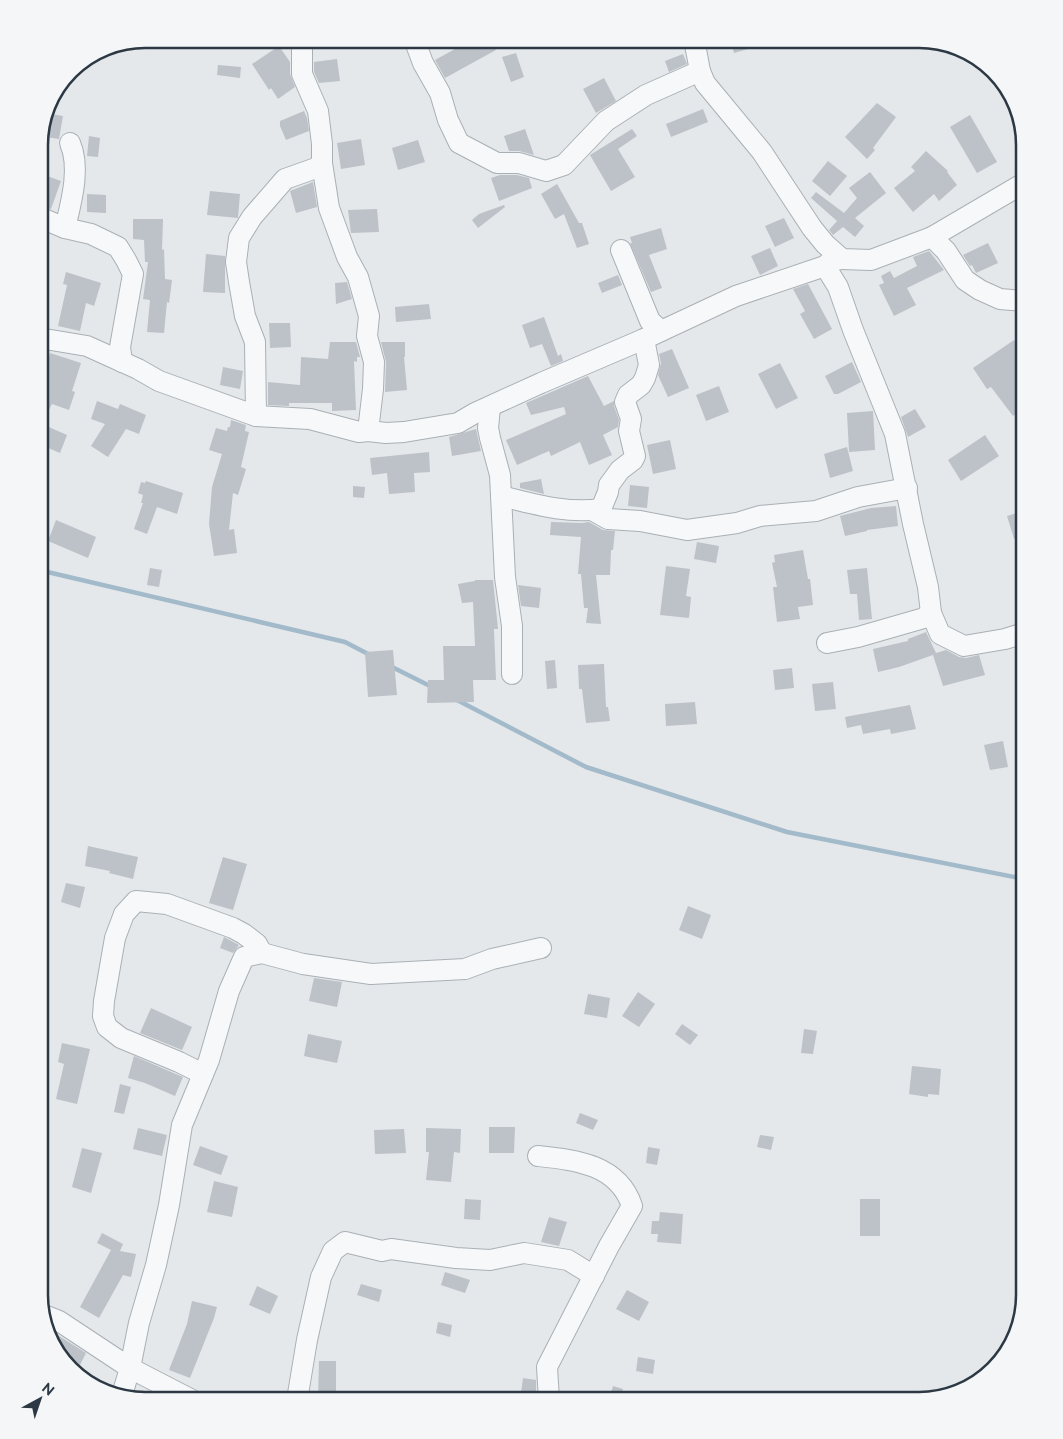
<svg xmlns="http://www.w3.org/2000/svg" width="1063" height="1439" font-family="Raleway,sans-serif">
  <style>
    .lines { fill: none; stroke-linecap: round; stroke-linejoin: round }
    .stream { stroke: #a2bac9; stroke-width: 4.5 }
    .building { fill: #bcc2c8 }
    .minor-casing { stroke: #a9b0b5; stroke-width: 22 }
    .minor { stroke: #f7f8fa; stroke-width: 20 }
    .rim { fill: none; stroke: #2c3843; stroke-width: 2.5 }
  </style>
  <rect width="100%" height="100%" fill="#e4e8eb"/>
  <g class="lines">
    <g class="stream">
      <polyline points="39,570 345,642 370,655"/>
      <polyline points="390,666 432,687"/>
      <polyline points="457,700 586,767 787,832 1024,879"/>
    </g>
  </g>
  <g class="building">
    <polygon points="473,39 489,39 496,50 445,78 435,60"/>
    <polygon points="730,39 773,39 773,42 734,53"/>
    <polygon points="279,46 290,62 290,74 295,87 278,99 271,88 269,90 252,64"/>
    <polygon points="516,53 524,77 511,82 502,57"/>
    <polygon points="683,54 687,64 669,72 665,61"/>
    <polygon points="337,59 340,81 319,83 314,72 314,62"/>
    <polygon points="218,65 241,67 240,78 217,75"/>
    <polygon points="604,78 616,101 596,113 583,89"/>
    <polygon points="877,103 896,117 873,148 875,150 867,159 845,137"/>
    <polygon points="703,109 708,122 671,137 666,124"/>
    <polygon points="304,111 307,118 309,131 286,140 280,126 280,121"/>
    <polygon points="45,113 63,116 59,139 39,136"/>
    <polygon points="970,115 997,162 977,173 950,127"/>
    <polygon points="525,129 534,155 519,151 509,151 504,136"/>
    <polygon points="632,129 637,136 618,149 635,177 611,191 590,155"/>
    <polygon points="89,136 100,138 98,157 87,156"/>
    <polygon points="361,139 365,165 341,169 337,143"/>
    <polygon points="418,140 425,162 398,170 392,148"/>
    <polygon points="926,151 948,171 947,172 957,185 939,201 934,194 913,212 894,188 915,171 911,167"/>
    <polygon points="828,161 847,176 830,196 812,181"/>
    <polygon points="870,172 886,193 855,218 864,226 855,237 843,227 833,235 829,230 837,221 811,198 816,192 844,213 857,198 849,188"/>
    <polygon points="39,173 61,181 51,209 39,205"/>
    <polygon points="500,175 517,175 529,178 532,188 499,201 491,178"/>
    <polygon points="313,182 317,207 296,213 290,191"/>
    <polygon points="557,184 579,223 582,223 589,244 577,248 564,214 555,219 541,194"/>
    <polygon points="210,191 240,194 238,218 207,215"/>
    <polygon points="87,194 106,195 106,213 87,212"/>
    <polygon points="504,205 505,207 478,228 472,220 479,214"/>
    <polygon points="377,209 379,232 351,233 348,210"/>
    <polygon points="784,218 794,238 775,247 765,226"/>
    <polygon points="133,219 163,219 162,250 164,249 165,279 172,280 169,303 167,302 164,333 147,332 150,300 143,299 148,262 145,262 144,240 133,239"/>
    <polygon points="661,228 667,249 649,255 662,288 651,292 630,243 632,243 630,237"/>
    <polygon points="988,243 998,263 976,273 972,265 970,266 963,255"/>
    <polygon points="770,248 778,266 760,275 751,256"/>
    <polygon points="929,251 944,270 907,288 916,305 894,316 879,285 884,283 881,276 890,271 894,278 917,266 913,257"/>
    <polygon points="206,254 225,256 225,293 203,292"/>
    <polygon points="66,272 101,283 94,306 86,303 80,331 58,326 67,285 63,284"/>
    <polygon points="618,275 622,285 602,293 598,283"/>
    <polygon points="347,282 352,299 336,304 335,283"/>
    <polygon points="808,284 832,329 814,339 800,314 805,311 793,289"/>
    <polygon points="429,304 431,319 396,322 395,307"/>
    <polygon points="544,317 558,356 561,354 563,361 551,366 542,344 530,348 522,325"/>
    <polygon points="269,323 290,323 291,347 270,348"/>
    <polygon points="1014,340 1024,355 1024,407 1013,416 991,387 987,389 973,368"/>
    <polygon points="330,342 356,342 360,357 357,357 357,362 354,361 356,410 332,411 332,403 289,403 289,406 268,405 268,382 300,385 301,357 328,359"/>
    <polygon points="381,342 405,342 405,357 404,357 407,390 385,392 386,362"/>
    <polygon points="672,349 689,388 668,397 658,375 661,363 659,354"/>
    <polygon points="50,353 81,363 72,391 75,392 69,410 52,404 42,424 67,435 60,453 39,444 39,404 49,373 44,371"/>
    <polygon points="852,362 861,382 838,394 834,394 825,376"/>
    <polygon points="780,363 798,398 776,409 758,374"/>
    <polygon points="223,367 243,371 240,389 220,385"/>
    <polygon points="588,376 604,406 614,401 614,406 619,420 618,427 603,435 612,455 589,465 580,442 551,456 549,451 517,465 506,440 566,414 564,407 531,415 526,403"/>
    <polygon points="719,386 729,412 706,421 696,395"/>
    <polygon points="97,401 118,409 120,404 146,415 139,434 126,429 108,457 91,446 105,424 91,419"/>
    <polygon points="915,409 926,427 908,437 901,417"/>
    <polygon points="873,411 875,450 849,452 847,413"/>
    <polygon points="231,420 246,425 245,431 249,432 241,467 246,469 238,495 233,493 229,530 234,529 237,553 214,556 209,524 212,487 222,454 209,450 216,428 227,431 228,427 230,427"/>
    <polygon points="476,429 481,451 452,456 449,437"/>
    <polygon points="985,435 999,456 961,481 948,460"/>
    <polygon points="670,440 676,469 653,474 647,445"/>
    <polygon points="847,447 853,471 830,478 824,454"/>
    <polygon points="429,452 430,472 414,473 415,492 389,494 387,473 372,475 370,458"/>
    <polygon points="541,479 544,494 520,488 520,483"/>
    <polygon points="146,481 183,493 177,514 157,507 147,534 134,529 143,503 141,503 143,495 138,493 141,482 145,483"/>
    <polygon points="630,485 649,487 647,508 628,506"/>
    <polygon points="353,486 365,487 364,498 353,497"/>
    <polygon points="896,506 898,526 867,530 867,531 845,536 840,516 871,508"/>
    <polygon points="1024,511 1024,536 1014,539 1007,516"/>
    <polygon points="56,520 96,537 88,558 48,541"/>
    <polygon points="551,522 582,523 589,522 603,530 615,531 613,550 611,550 610,575 596,575 601,624 586,623 588,608 584,608 581,574 578,574 581,537 550,535"/>
    <polygon points="697,542 719,546 716,563 694,559"/>
    <polygon points="803,550 808,579 810,579 813,605 798,607 800,619 777,622 773,587 777,587 772,563 775,562 774,555"/>
    <polygon points="666,566 690,569 686,596 691,597 689,618 660,615"/>
    <polygon points="150,568 162,570 159,587 147,585"/>
    <polygon points="867,568 872,619 859,620 857,594 850,594 847,570"/>
    <polygon points="475,580 493,580 498,629 494,629 496,680 473,680 474,702 427,703 428,680 444,680 443,646 475,646 473,602 462,603 458,584 475,581"/>
    <polygon points="518,585 541,588 539,608 521,606"/>
    <polygon points="926,632 936,653 946,650 959,657 966,658 979,655 985,675 943,686 933,655 899,667 878,672 873,649 908,641 908,639"/>
    <polygon points="393,650 397,695 368,697 365,652"/>
    <polygon points="555,660 557,688 547,689 545,661"/>
    <polygon points="604,664 606,707 608,707 610,721 586,723 582,689 579,689 578,665"/>
    <polygon points="792,668 794,688 775,690 773,670"/>
    <polygon points="833,682 836,709 815,711 812,684"/>
    <polygon points="695,702 697,724 666,726 665,704"/>
    <polygon points="910,705 916,729 891,734 890,729 863,734 861,725 847,728 845,717"/>
    <polygon points="1003,741 1008,767 990,770 984,745"/>
    <polygon points="88,846 138,857 133,879 109,873 110,871 85,866"/>
    <polygon points="223,857 247,864 233,910 209,903"/>
    <polygon points="66,883 85,887 80,908 61,902"/>
    <polygon points="688,906 711,915 702,939 679,930"/>
    <polygon points="224,937 239,945 233,953 220,948"/>
    <polygon points="314,978 342,982 337,1007 309,1001"/>
    <polygon points="638,992 655,1004 639,1027 622,1016"/>
    <polygon points="588,994 610,998 607,1018 584,1014"/>
    <polygon points="151,1008 192,1027 182,1050 140,1033"/>
    <polygon points="682,1024 698,1035 690,1045 675,1034"/>
    <polygon points="804,1029 817,1031 813,1054 801,1053"/>
    <polygon points="308,1034 342,1041 337,1063 304,1056"/>
    <polygon points="62,1043 90,1049 77,1104 56,1099 64,1064 58,1062"/>
    <polygon points="134,1056 183,1077 175,1096 145,1083 128,1078"/>
    <polygon points="912,1066 941,1069 939,1095 928,1094 928,1097 909,1094"/>
    <polygon points="120,1084 131,1087 124,1114 114,1112"/>
    <polygon points="580,1113 598,1120 593,1130 576,1123"/>
    <polygon points="489,1127 515,1127 514,1153 489,1153"/>
    <polygon points="138,1128 167,1135 162,1156 133,1149"/>
    <polygon points="426,1128 461,1129 460,1153 454,1152 451,1182 426,1180 429,1152 426,1152"/>
    <polygon points="404,1129 406,1153 375,1154 374,1130"/>
    <polygon points="760,1135 774,1137 771,1150 757,1147"/>
    <polygon points="200,1146 228,1156 221,1175 193,1165"/>
    <polygon points="648,1147 660,1149 657,1165 646,1163"/>
    <polygon points="82,1148 102,1153 91,1193 72,1187"/>
    <polygon points="214,1181 238,1187 232,1217 207,1212"/>
    <polygon points="465,1199 481,1200 480,1220 464,1219"/>
    <rect x="860" y="1199" width="20" height="37"/>
    <polygon points="660,1212 683,1214 681,1244 657,1242 658,1234 651,1234 652,1221 659,1221"/>
    <polygon points="549,1217 567,1222 559,1246 541,1242"/>
    <polygon points="102,1233 123,1244 120,1251 136,1254 131,1277 123,1275 99,1318 80,1307 111,1250 97,1243"/>
    <polygon points="445,1272 470,1280 465,1293 441,1285"/>
    <polygon points="361,1284 382,1290 379,1302 357,1295"/>
    <polygon points="257,1286 278,1296 270,1314 249,1305"/>
    <polygon points="627,1290 649,1302 639,1321 616,1309"/>
    <polygon points="192,1301 217,1307 214,1318 190,1378 169,1370 187,1324"/>
    <polygon points="438,1322 452,1325 450,1337 436,1333"/>
    <polygon points="48,1329 86,1353 80,1365 66,1358 67,1356 53,1348"/>
    <polygon points="638,1357 655,1360 653,1374 636,1371"/>
    <polygon points="319,1361 336,1361 336,1400 318,1400"/>
    <polygon points="523,1378 536,1380 536,1400 520,1400"/>
    <polygon points="613,1386 623,1389 620,1400 609,1400"/>
  </g>
  <g class="lines">
    <g class="minor-casing">
      <g id="minor">
        <polyline points="414,39 423,63 440,93 448,120 459,143 497,163 519,163 546,171 564,165 606,121 646,95 700,71"/>
        <polyline points="694,39 700,71 705,83 762,152 812,228 825,244 842,259 871,260 932,237 1024,183"/>
        <polyline points="322,163 329,208 347,257 358,277 369,316 367,336 374,362 373,389 368,431"/>
        <polyline points="39,217 65,228 91,234 118,247 126,260 133,274 120,347 122,362"/>
        <path d="M65,228C71,203 81,168 70,143"/>
        <polyline points="932,237 946,251 965,280 980,290 1000,299 1024,301"/>
        <polyline points="621,250 650,321 661,331"/>
        <polyline points="825,266 838,287 853,330 895,434 913,524 928,587 931,613 940,634 964,646 1005,639 1024,633"/>
        <polyline points="39,338 87,346 138,369 159,381 256,416 310,419 359,432 368,431 386,433 404,432 458,423 475,413 541,383 644,339 736,296 825,266 831,261 842,259"/>
        <polyline points="490,407 488,428 490,438 500,475 505,577 512,626 512,674"/>
        <polyline points="256,416 255,342 245,316 239,282 236,262 239,238 252,217 285,179 316,168 322,163 322,144 318,111 302,74 302,39"/>
        <path d="M501,496C534,504 567,514 601,509L608,492L609,485L620,470L633,460L635,456L629,431L631,419L625,402L628,395L641,385L645,378L649,365L644,339"/>
        <polyline points="592,510 608,519 640,521 687,530 737,523 760,516 816,511 858,497 907,488"/>
        <polyline points="827,643 858,637 924,618 931,613"/>
        <polyline points="203,1074 179,1062 121,1038 107,1027 103,1016 104,1001 115,938 124,914 136,901 167,904 233,928 244,934 257,944 262,953"/>
        <path d="M538,1156C575,1160 618,1164 632,1206L609,1246L547,1367L549,1400"/>
        <polyline points="44,1315 59,1321 130,1368 192,1400"/>
        <polyline points="122,1395 130,1368 139,1323 156,1265 169,1205 182,1125 209,1060 229,991 244,957 262,953 303,964 371,974 465,969 492,959 541,948"/>
        <polyline points="297,1400 307,1340 321,1277 333,1251 345,1242 382,1251 391,1249 456,1258 490,1260 524,1253 568,1260 594,1276"/>
      </g>
    </g>
    <use href="#minor" class="minor"/>
  </g>
  <path d="M0 0H1063V1439H0ZM145 48H919A97 97 0 0 1 1016 145V1295A97 97 0 0 1 919 1392H145A97 97 0 0 1 48 1295V145A97 97 0 0 1 145 48Z" fill="#f4f6f8" fill-rule="evenodd"/>
  <path class="rim" d="M145 48H919A97 97 0 0 1 1016 145V1295A97 97 0 0 1 919 1392H145A97 97 0 0 1 48 1295V145A97 97 0 0 1 145 48Z"/>
  <g transform="translate(40 1399) rotate(40)" stroke="#f4f6f8" stroke-width="4" paint-order="stroke">
  <path d="M0-4L9 19L0 12L-9 19Z" fill="#2c3843"/>
  <text y="-8" font-size="14" font-weight="bold" text-anchor="middle" fill="#2c3843">N</text>
  </g>
</svg>
